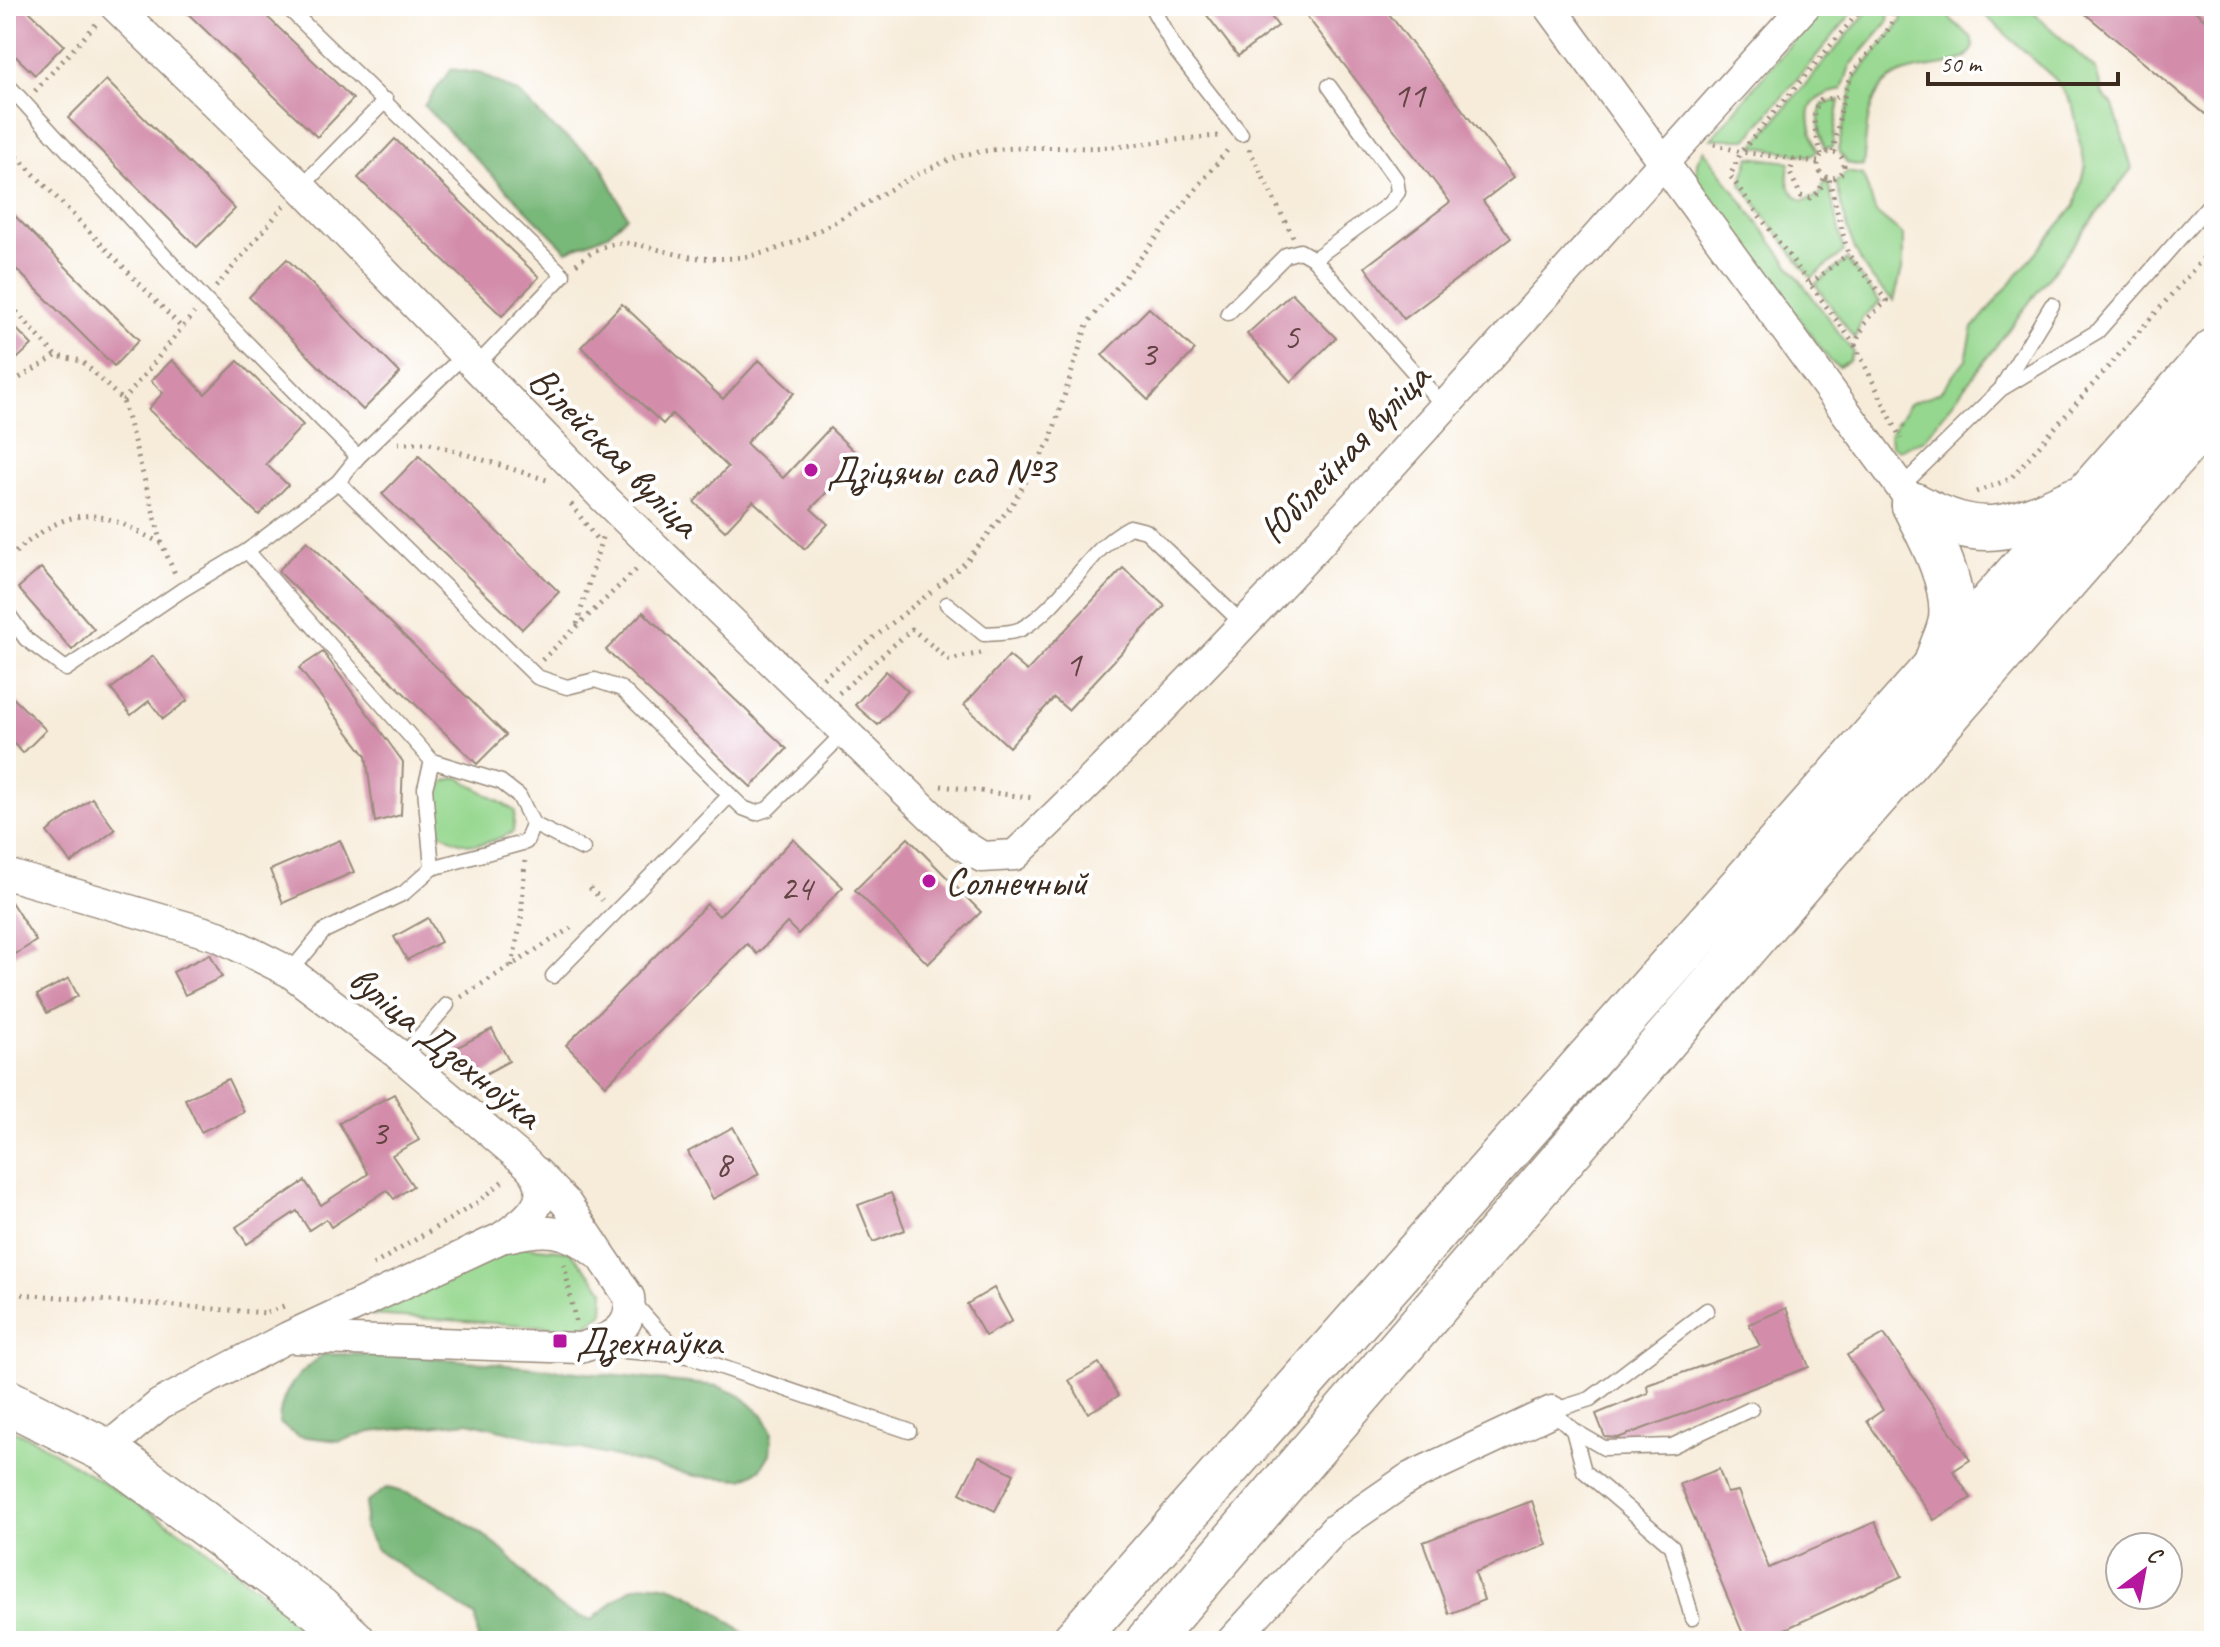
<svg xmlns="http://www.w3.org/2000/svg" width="2220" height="1647" font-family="Caveat,sans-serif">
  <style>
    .green { fill: #95d78e; stroke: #688056; stroke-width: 2 }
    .forest { fill: #78b879; stroke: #5a714c; stroke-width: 2 }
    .building { fill: #d38dab }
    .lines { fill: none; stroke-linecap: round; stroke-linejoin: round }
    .service-casing { stroke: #998b7c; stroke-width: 17 }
    .minor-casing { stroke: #998b7c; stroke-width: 33 }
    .trunk-casing { stroke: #998b7c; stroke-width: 47 }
    .path { stroke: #998b7c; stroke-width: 5; stroke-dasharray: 2 6; stroke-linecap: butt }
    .service { stroke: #fff; stroke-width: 14 }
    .minor { stroke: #fff; stroke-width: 30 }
    .trunk { stroke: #fff; stroke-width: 44 }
    .poi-dot { fill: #b5179e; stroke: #fff; stroke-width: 3 }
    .labels { text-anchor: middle; stroke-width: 8; stroke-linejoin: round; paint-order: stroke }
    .number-label { font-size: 36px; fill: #614341 }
    .street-label { font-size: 40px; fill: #3b2a1e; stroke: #fff }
    .poi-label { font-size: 40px; fill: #3b2a1e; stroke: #fff; text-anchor: start }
  </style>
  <rect width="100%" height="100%" fill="#fff"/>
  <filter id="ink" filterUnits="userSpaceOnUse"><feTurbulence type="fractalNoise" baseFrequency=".0125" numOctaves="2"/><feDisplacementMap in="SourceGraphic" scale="16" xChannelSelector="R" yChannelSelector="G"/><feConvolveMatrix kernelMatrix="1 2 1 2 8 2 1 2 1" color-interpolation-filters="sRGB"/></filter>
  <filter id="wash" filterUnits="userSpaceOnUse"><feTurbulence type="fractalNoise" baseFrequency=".006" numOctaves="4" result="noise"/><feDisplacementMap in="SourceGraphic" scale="32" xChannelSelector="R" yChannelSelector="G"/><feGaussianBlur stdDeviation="1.8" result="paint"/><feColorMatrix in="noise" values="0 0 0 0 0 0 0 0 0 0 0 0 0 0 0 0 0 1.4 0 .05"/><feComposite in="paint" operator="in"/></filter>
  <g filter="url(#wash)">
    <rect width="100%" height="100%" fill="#f7ecda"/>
    <g class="green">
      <polygon points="1822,6 1858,6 1747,139 1711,139"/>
      <path d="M1872,6H1889L1888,22L1850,66L1842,90C1800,98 1807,116 1817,151L1809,156L1753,146Z"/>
      <path d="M1900,6H1936L1971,37L1974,47C1958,80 1896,52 1875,98C1865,119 1866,144 1863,166L1847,163L1838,149L1855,78L1902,21Z"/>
      <polygon points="1975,6 2026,6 2096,70 2103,96 2113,105 2132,168 1924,440 1899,450 1891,445 1890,434 1909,404 1940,392 1966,359 1973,328 2075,206 2085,166 2073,106 2056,80"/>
      <path d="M1840,100L1832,147L1824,148C1821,133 1815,119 1823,104Z"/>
      <polygon points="1704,150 1853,352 1849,361 1839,367 1831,362 1696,178 1697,162"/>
      <path d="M1750,157L1790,162C1785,180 1787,191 1803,201L1820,195L1825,181L1828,182L1844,252L1811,278L1741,184Z"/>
      <path d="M1847,172L1863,175L1876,213L1903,235V265L1894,301C1853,267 1848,231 1836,182Z"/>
      <polygon points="1847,260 1880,302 1862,318 1855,339 1815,284"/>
      <path d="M458,777L515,811L513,832C483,847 468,850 439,832L435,794L445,781Z"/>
      <polygon points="514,1246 570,1251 604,1290 603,1313 586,1326 569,1328 370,1315"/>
      <polygon points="6,1427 33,1439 193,1539 326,1641 6,1641"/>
    </g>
    <g class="forest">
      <polygon points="451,69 482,74 520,94 549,124 600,163 627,216 608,234 567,251 424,106"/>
      <path d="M325,1354L406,1355L718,1386L741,1396L763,1415L772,1432L770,1454L760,1470L743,1479L695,1476L468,1422L371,1432L340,1441L298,1436L279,1423C280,1391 299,1371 325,1354Z"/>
      <path d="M386,1488C420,1493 468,1522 496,1545C533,1575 540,1607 592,1620C605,1610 617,1596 631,1589C673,1568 722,1618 755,1641H478L476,1617L376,1549L364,1528L366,1503Z"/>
    </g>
    <g id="blocks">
      <g class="building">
        <polygon points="6,6 24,6 64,45 35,75 6,47"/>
        <polygon points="180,6 256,6 353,99 317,137"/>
        <polygon points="1200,6 1263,6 1278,26 1238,56"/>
        <polygon points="1299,6 1383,6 1514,177 1483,201 1511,238 1404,319 1365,267 1450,202"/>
        <polygon points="2076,6 2189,6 2214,27 2214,104 2205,114"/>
        <polygon points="106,80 235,209 197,247 68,118"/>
        <polygon points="395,139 539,277 502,316 358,178"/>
        <polygon points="6,207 139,340 114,366 6,259"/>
        <polygon points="287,259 400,373 363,410 249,297"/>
        <polygon points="1292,293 1336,338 1291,382 1247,334"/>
        <polygon points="622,304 723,399 759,360 794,393 746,443 783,478 830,428 860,457 811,509 828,524 805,549 753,501 725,531 694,502 728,467 672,414 663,424 581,347"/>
        <polygon points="1149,308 1195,350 1148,400 1102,355"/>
        <polygon points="6,318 32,345 6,369"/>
        <polygon points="172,360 205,394 238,361 303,425 266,464 288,485 259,515 148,409 163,393 151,381"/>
        <polygon points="419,456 559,592 522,629 382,494"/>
        <polygon points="307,541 506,735 477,764 278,571"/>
        <polygon points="41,568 94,629 72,650 18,588"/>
        <polygon points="1123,568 1165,606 1068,710 1054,698 1009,747 964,705 1009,656 1027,671"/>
        <polygon points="643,612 787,749 751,787 606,650"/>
        <polygon points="323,652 403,762 401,815 375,822 366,756 299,668"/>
        <polygon points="153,656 188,700 163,719 149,701 131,715 111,689"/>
        <polygon points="886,671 908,691 878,725 855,705"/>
        <polygon points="6,691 46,730 23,753 6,736"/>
        <polygon points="92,798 115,830 71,863 47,832"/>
        <polygon points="908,838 981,912 928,964 855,890"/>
        <polygon points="793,839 843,887 798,934 787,923 757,954 747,944 606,1085 566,1045 707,904 719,916"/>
        <polygon points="340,840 354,872 283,903 270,870"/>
        <polygon points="6,894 36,941 6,960"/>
        <polygon points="428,918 441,942 407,960 394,937"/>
        <polygon points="210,954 222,977 185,995 173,972"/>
        <polygon points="69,978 78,996 47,1013 37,995"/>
        <polygon points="492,1029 509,1061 469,1083 452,1050"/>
        <polygon points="228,1079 244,1112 201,1132 185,1099"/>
        <polygon points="394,1094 419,1140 392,1155 413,1186 394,1199 387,1190 331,1227 326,1219 309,1230 297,1211 247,1244 236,1227 305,1181 321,1205 368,1174 339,1123"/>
        <polygon points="733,1127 759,1174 713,1199 688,1152"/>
        <polygon points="891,1193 905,1230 873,1242 858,1205"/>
        <polygon points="994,1288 1012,1321 985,1336 967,1304"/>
        <polygon points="1786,1308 1809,1367 1618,1438 1605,1437 1596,1414 1648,1393 1647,1385 1760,1346 1749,1324"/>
        <polygon points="1884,1334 1970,1460 1953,1471 1971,1498 1934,1520 1867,1421 1883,1410 1847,1355"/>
        <polygon points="1099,1363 1118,1396 1088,1413 1069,1380"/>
        <polygon points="979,1456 1014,1474 995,1511 960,1493"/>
        <polygon points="1719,1469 1727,1493 1738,1491 1769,1568 1875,1522 1902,1576 1759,1641 1746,1641 1680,1484"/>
        <polygon points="1532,1501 1547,1545 1475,1572 1484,1600 1449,1614 1423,1542"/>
      </g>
    </g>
  </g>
  <g filter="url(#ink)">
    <use href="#blocks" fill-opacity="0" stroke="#998b7c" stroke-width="2"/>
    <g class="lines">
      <g class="service-casing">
        <g id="service">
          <polyline points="286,6 563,275 474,368"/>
          <polyline points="1151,6 1176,51 1241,134"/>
          <polyline points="6,83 205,300 358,457 462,357"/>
          <polyline points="301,187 386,100"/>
          <polyline points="1314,259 1389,204 1398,192 1396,179 1329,86"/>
          <polyline points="1228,313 1286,255 1300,251 1314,259 1443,405"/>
          <polyline points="2003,385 2052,305"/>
          <polyline points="358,457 338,482 537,677 567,687 595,680 622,689 743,808 756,813 768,809 845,732"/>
          <polyline points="1901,487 2001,389 2098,331 2214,199"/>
          <polyline points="247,551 432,761 501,782 519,796 533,824 526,842 432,868 425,788 432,761"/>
          <path d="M947,604L984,634C995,633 1011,634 1021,629C1065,604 1086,550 1130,527L1146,531L1242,623"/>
          <polyline points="6,611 26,639 66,669 182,590 247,551 338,482"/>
          <polyline points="533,824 583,849"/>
          <polyline points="290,972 324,931 404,893 432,868"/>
          <polyline points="553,976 730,795"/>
          <polyline points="402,1057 447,1005"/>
          <polyline points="632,1301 663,1336 688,1356"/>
          <polyline points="597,1349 689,1356 909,1431"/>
          <polyline points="1552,1411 1573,1430 1604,1448 1672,1446 1751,1409"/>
          <polyline points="1552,1411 1590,1399 1707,1310"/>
          <polyline points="1573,1430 1584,1471 1672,1546 1692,1618"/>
        </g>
      </g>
      <g class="minor-casing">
        <g id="minor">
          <path d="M115,6L301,187L605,499L958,842L982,857L1015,855C1293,588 1545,291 1805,6"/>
          <polyline points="1549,6 1914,505"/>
          <path d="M6,874L218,936L290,972L402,1057L523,1160C560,1193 532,1217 501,1238L288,1337L160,1404L105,1450"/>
          <path d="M507,1237C544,1228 565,1228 596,1253"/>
          <path d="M294,1338L580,1348C608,1339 634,1332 629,1297L566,1203L536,1172"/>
          <polyline points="1232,1641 1335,1529 1409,1478 1552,1411"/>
        </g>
      </g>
      <g class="trunk-casing">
        <g id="trunk">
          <path d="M1914,505C1981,541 2009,531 2075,500"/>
          <path d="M1914,505C1930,537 1955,581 1951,619C1949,633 1941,647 1937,661"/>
          <polyline points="6,1401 105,1450 319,1609 353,1641"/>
          <polyline points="1074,1641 2214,351"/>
          <polyline points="1148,1641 1808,874 2214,411"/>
        </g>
      </g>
      <g class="path">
        <polyline points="35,91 98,22"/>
        <polyline points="1714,144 1741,152 1730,176 1855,345 1867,319 1887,301 1848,254 1829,179"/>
        <polyline points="6,145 182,328"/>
        <polyline points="1249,149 1293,237"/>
        <circle cx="1831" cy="165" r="13"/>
        <path d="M1833,152C1838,127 1841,102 1850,79C1861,52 1896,37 1894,6"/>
        <path d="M1821,155C1818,135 1807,117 1821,100L1844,96"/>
        <polyline points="1794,159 1790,173 1801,196 1810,198 1819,192 1825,177"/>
        <polyline points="1818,162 1741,152 1864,6"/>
        <path d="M576,264C614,232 633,244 676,254C699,260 731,260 754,255C822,242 888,181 955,158C1000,142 1065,150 1112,147C1148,144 1184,138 1220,136"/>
        <polyline points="1810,284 1848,254"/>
        <polyline points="216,287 284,206"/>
        <polyline points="6,300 56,356 82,361 123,401 162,544 175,574"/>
        <polyline points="1855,345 1901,439"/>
        <polyline points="6,386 56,356"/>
        <polyline points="123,401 194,313"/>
        <polyline points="398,443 430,443 550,481"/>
        <polyline points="1976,492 2010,479 2214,246"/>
        <polyline points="571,504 598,541"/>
        <path d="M6,565C16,548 28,542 43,531C91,501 115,521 161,543"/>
        <polyline points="938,586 965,563 1011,506 1050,441 1087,324 1230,147"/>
        <polyline points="577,624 603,534"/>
        <polyline points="542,660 639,567"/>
        <polyline points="823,678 931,592"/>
        <polyline points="839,693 912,629 949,660 981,653"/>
        <polyline points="941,786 1034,798"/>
        <polyline points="590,888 602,900"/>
        <polyline points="512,966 521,921 525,859"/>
        <polyline points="461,997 571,928"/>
        <polyline points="564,1264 576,1324"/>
        <polyline points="373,1265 480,1201 505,1179"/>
        <polyline points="6,1293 267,1313"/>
        <polyline points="267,1313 284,1306"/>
        <polyline points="289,1641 297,1633"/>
      </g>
      <use href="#service" class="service"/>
      <use href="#minor" class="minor"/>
      <use href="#trunk" class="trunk"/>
    </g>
  </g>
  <g class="poi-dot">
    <circle cx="811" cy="470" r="8"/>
    <circle cx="929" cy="881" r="8"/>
    <rect x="552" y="1333" width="16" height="16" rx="4"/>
  </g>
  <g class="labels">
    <g class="number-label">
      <text x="1409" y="107">11</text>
      <text x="1291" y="349">5</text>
      <text x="1148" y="366">3</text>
      <text x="1073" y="676">1</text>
      <text x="796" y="900">24</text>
      <text x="379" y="1145">3</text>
      <text x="723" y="1176">8</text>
    </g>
    <g class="street-label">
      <text transform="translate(615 451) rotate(45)" y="14">Вілейская вуліца</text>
      <text transform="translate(1344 453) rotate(-47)" y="14">Юбілейная вуліца</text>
      <text transform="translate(446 1046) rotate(39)" y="14">вуліца Дзехноўка</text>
    </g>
    <g class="poi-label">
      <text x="827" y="484">Дзіцячы сад №3</text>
      <text x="945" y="895">Солнечный</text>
      <text x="576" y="1355">Дзехнаўка</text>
    </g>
  </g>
  <rect width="2220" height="1647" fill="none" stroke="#fff" stroke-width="32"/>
  <g transform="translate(2144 1571) rotate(32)"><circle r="38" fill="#ffffff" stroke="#b1aaa5" stroke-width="2"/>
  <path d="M0-6L14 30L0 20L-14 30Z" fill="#b5179e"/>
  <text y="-12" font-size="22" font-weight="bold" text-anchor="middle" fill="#3b2a1e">С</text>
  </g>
  <path d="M1928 72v12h190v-12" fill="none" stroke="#3b2a1e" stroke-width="4"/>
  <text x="1940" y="72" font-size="24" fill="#3b2a1e" stroke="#ffffff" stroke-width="6" paint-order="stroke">50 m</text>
</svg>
